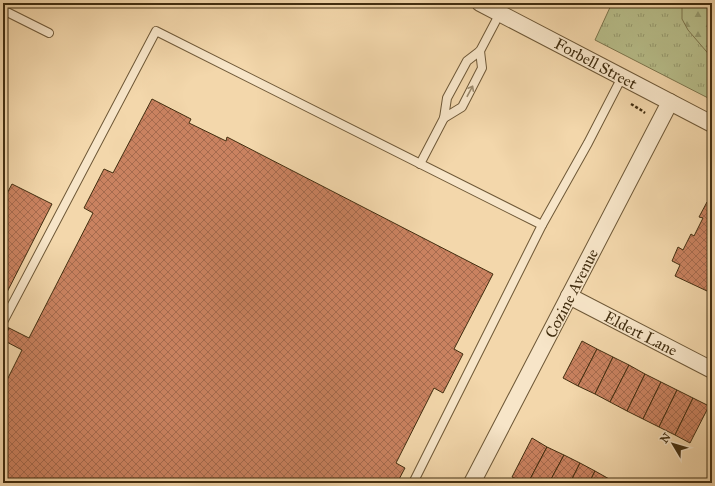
<svg xmlns="http://www.w3.org/2000/svg" width="715" height="486" font-family="'IM FELL Great Primer',serif">
  <style>
    .grass { fill: url(#grass-tufts); stroke: #7d764e }
    .forest { fill: url(#forest-firs); stroke: #7d764e }
    .building { fill: url(#building-cross-hatch); stroke: #422e10 }
    .lines { fill: none; stroke-linecap: round; stroke-linejoin: round }
    .service-casing { stroke: #6e5837; stroke-width: 10 }
    .minor-casing { stroke: #6e5837; stroke-width: 18 }
    .path { stroke: #422e10; stroke-width: 2.5; stroke-dasharray: 3 2; stroke-linecap: butt }
    .service { stroke: #f7e5c8; stroke-width: 8 }
    .minor { stroke: #f7e5c8; stroke-width: 16 }
    .oneway { stroke: #9c8a6c }
    .labels { text-anchor: middle; stroke-width: 3; stroke-linejoin: round; paint-order: stroke }
    .street-label { font-size: 16px; fill: #422e10; stroke: #f7e5c8 }
  </style>
  <defs>
    <pattern id="grass-tufts" width="24" height="20" patternUnits="userSpaceOnUse"><rect width="24" height="20" fill="#b8bf8c"/><path d="M3 7l-1-3M5 7V3M7 7l1-3M15 17l-1-3M17 17v-4M19 17l1-3" fill="none" stroke="#979c71"/></pattern>
    <pattern id="forest-firs" width="22" height="20" patternUnits="userSpaceOnUse"><rect width="22" height="20" fill="#b8bf8c"/><path d="M5 1l3.5 6h-7zM16 11l3.5 6h-7z" fill="#979c71"/></pattern>
    <pattern id="building-cross-hatch" width="8" height="8" patternUnits="userSpaceOnUse"><rect width="8" height="8" fill="#ca8260"/><path d="M0 0l8 8M0 8l8-8" fill="none" stroke="#a66b4e"/></pattern>
  </defs>
  <rect width="100%" height="100%" fill="#f3d7ab"/>
  <filter id="stains"><feTurbulence type="fractalNoise" baseFrequency=".005" numOctaves="4"/><feColorMatrix values="0 0 0 0 .2 0 0 0 0 .09 0 0 0 0 .02 0 0 0 .5 -.17"/></filter>
  <radialGradient id="worn" r=".72"><stop offset=".6" stop-color="#630" stop-opacity="0"/><stop offset="1" stop-color="#630" stop-opacity=".3"/></radialGradient>
  <polygon class="grass" points="612,3 712,3 712,100 595,40"/>
  <polygon class="forest" points="682,3 712,3 712,58 688,30 682,19"/>
  <g class="building">
    <polygon points="152,99 191,119 189,123 226,141 227,137 493,274 454,349 463,354 443,393 434,388 396,463 405,468 397,483 3,483 3,388 22,350 3,340 9,328 29,338 93,213 84,208 104,169 113,173"/>
    <polygon points="12,184 52,204 3,300 3,201"/>
    <polygon points="707,202 712,205 712,281 707,291 675,276 680,265 672,261 678,247 683,250 691,234 694,236 703,218 699,217"/>
    <polygon points="3,325 9,328 3,340"/>
    <polygon points="582,341 597,349 578,386 563,378"/>
    <polygon points="597,349 613,357 595,394 578,386"/>
    <polygon points="613,357 629,365 610,402 595,394"/>
    <polygon points="629,365 645,374 627,411 610,402"/>
    <polygon points="645,374 661,382 643,419 627,411"/>
    <polygon points="661,382 677,390 659,427 643,419"/>
    <polygon points="677,390 693,398 675,435 659,427"/>
    <polygon points="693,398 709,406 690,443 675,435"/>
    <polygon points="532,438 547,447 528,483 524,483 512,477"/>
    <polygon points="547,447 564,455 549,483 528,483"/>
    <polygon points="564,455 580,463 570,483 549,483"/>
    <polygon points="580,463 595,471 589,483 570,483"/>
    <polygon points="595,471 611,480 609,483 589,483"/>
  </g>
  <g class="lines">
    <g class="service-casing">
      <g id="service">
        <polyline points="3,10 49,33"/>
        <polyline points="444,118 462,107 482,68 480,51"/>
        <polyline points="420,164 444,118 447,98 467,61 480,51 500,13"/>
        <polyline points="3,322 156,31 542,225"/>
        <polyline points="413,483 542,225 588,143 622,77"/>
      </g>
    </g>
    <g class="minor-casing">
      <g id="minor">
        <polyline points="480,3 622,77 712,124"/>
        <polyline points="569,296 712,370"/>
        <polyline points="472,483 670,102"/>
      </g>
    </g>
    <polyline class="path" points="631,104 641,110 645,113"/>
    <use href="#service" class="service"/>
    <use href="#minor" class="minor"/>
  </g>
  <defs><path id="oneway-shaft" d="M-6 0H5M1.5-3L5.5 0L1.5 3" fill="none" stroke-width="1.6" stroke-linecap="round" stroke-linejoin="round"/></defs>
  <use class="oneway" href="#oneway-shaft" transform="translate(470 91) rotate(-62)"/>
  <g class="labels">
    <g class="street-label">
      <text transform="translate(596 63) rotate(28)" y="6">Forbell Street</text>
      <text transform="translate(571 293) rotate(-63)" y="6">Cozine Avenue</text>
      <text transform="translate(641 333) rotate(27)" y="6">Eldert Lane</text>
    </g>
  </g>
  <rect width="715" height="486" fill="none" stroke="#f3d7ab" stroke-width="16"/>
  <rect x="4" y="4" width="707" height="478" fill="none" stroke="#422e10" stroke-width="2"/>
  <rect x="8" y="8" width="699" height="470" fill="none" stroke="#422e10"/>
  <g transform="translate(673 444) rotate(308)" stroke="#f7e5c8" stroke-width="3" paint-order="stroke">
  <path d="M0-3L7 15L0 10L-7 15Z" fill="#422e10"/>
  <text y="-6" font-size="11" font-weight="bold" text-anchor="middle" fill="#422e10">N</text>
  </g>
  <rect width="100%" height="100%" filter="url(#stains)"/>
  <rect width="100%" height="100%" fill="url(#worn)"/>
</svg>
